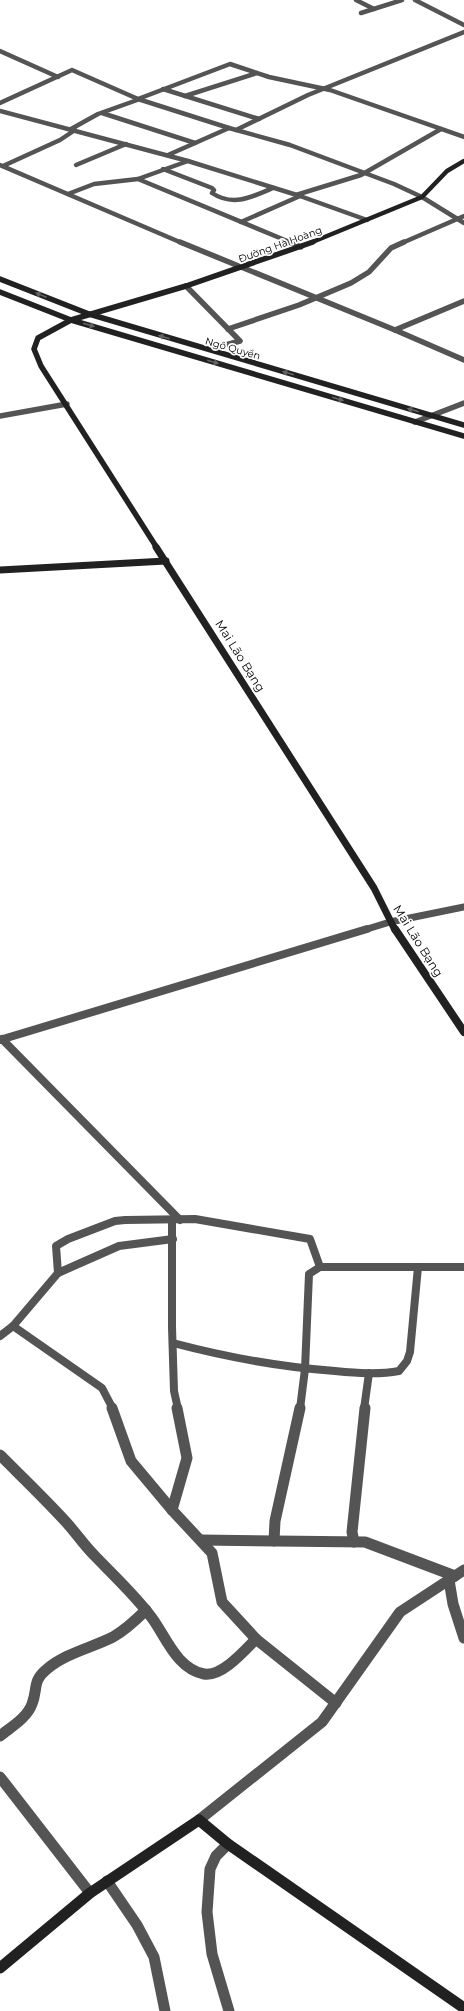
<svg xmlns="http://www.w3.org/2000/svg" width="464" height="2011" font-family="Montserrat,sans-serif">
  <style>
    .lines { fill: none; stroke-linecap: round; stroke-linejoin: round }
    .street-far4 { stroke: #545454; stroke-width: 4.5 }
    .street-far3 { stroke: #545454; stroke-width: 5.5 }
    .street-far2 { stroke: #545454; stroke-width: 7 }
    .street-far1 { stroke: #545454; stroke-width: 8 }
    .street { stroke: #545454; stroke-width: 11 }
    .secondary-far4 { stroke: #212121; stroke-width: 4.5 }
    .secondary-far3 { stroke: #212121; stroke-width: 5.5 }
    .secondary-far2 { stroke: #212121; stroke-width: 7 }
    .secondary-far1 { stroke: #212121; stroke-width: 8 }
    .secondary { stroke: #212121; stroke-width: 11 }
    .oneway { fill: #646464 }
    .labels { text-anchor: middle; stroke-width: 3.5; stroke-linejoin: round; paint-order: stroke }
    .far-street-label { font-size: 10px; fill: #000; stroke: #fff }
    .street-label { font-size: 12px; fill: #000; stroke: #fff }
  </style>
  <rect width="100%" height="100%" fill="#fff"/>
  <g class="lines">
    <g class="street-far4">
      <polyline points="356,0 374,9"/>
      <polyline points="415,0 464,25"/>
      <polyline points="361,13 402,0"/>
      <polyline points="0,51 58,77"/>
      <polyline points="163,89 259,119"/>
      <polyline points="185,96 257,73"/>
      <polyline points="138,99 230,64 269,77 330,90 464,137"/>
      <polyline points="0,103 72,70 138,99 229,128"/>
      <polyline points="0,111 188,161 300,196 367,220"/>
      <polyline points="102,113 195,143"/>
      <polyline points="71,129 98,114 140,99"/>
      <polyline points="236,130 308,95 464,32"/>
      <polyline points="168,155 229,128 290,145 394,184 422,197 464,223"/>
      <polyline points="188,161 138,179 292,243"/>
      <polyline points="0,165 182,243"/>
      <polyline points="76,165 126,144"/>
      <polyline points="3,166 60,140 75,130"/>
      <path d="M163,169L212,188L214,190L212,193C233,207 252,197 273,188"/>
      <polyline points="68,194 94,184 138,179"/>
      <polyline points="296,195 361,175 441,129"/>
      <polyline points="241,222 300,196"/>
      <polyline points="402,243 464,216"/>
    </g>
    <g class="street-far3">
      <polyline points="180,242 395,330 464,301"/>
      <polyline points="289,242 301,247"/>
      <polyline points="186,286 240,341 222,346"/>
      <polyline points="228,329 299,305 351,283 369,272 391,248 404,242"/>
      <polyline points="395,330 464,360"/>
      <polyline points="0,416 67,404"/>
      <polyline points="415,422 464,403"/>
    </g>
    <polyline class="street-far2" points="364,930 390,922 464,907"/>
    <g class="street-far1">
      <polyline points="2,1039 180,1220"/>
      <polyline points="0,1040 367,929"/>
      <polyline points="172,1220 172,1327 174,1391 178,1409"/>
      <polyline points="58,1273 119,1246 173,1239"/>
      <polyline points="13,1326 102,1388 113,1409"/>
      <polyline points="0,1336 13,1326 58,1273 56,1246 68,1239 115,1221 125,1220 195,1219 310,1239 320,1267 464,1267"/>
      <path d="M173,1343C226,1357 280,1367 335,1371C356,1373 378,1375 399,1371L407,1361L410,1352L418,1267"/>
      <polyline points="300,1409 305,1369 309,1274 320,1267"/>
      <polyline points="364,1409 369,1373"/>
    </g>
    <g class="street">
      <polyline points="112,1408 131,1461 172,1510 212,1553 222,1602 256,1639 336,1703"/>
      <path d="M0,1455C22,1477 45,1499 66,1522C76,1533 84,1545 94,1555C114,1576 135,1595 152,1618C166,1637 177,1669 204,1674C222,1677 245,1650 256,1639"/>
      <polyline points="172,1510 187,1458 177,1408"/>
      <polyline points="201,1540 365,1542 455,1576"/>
      <polyline points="274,1541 275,1521 300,1408"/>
      <polyline points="354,1542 352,1532 365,1408"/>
      <polyline points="449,1580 453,1604 464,1638"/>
      <path d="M0,1736C11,1727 27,1718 32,1704C38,1689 32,1681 47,1669C66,1653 91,1648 113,1637C125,1630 136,1620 146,1610"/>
      <polyline points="0,1777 90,1893"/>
      <polyline points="199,1820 322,1722 400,1612 464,1570"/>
      <polyline points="228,1844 216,1856 210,1869 207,1912 212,1954 229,2011"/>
      <polyline points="107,1881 137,1925 154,1957 165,2011"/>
    </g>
    <polyline class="secondary-far4" points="310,243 422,197 447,171 464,161"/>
    <g class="secondary-far3">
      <polyline points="0,279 89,314 464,425"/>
      <polyline points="0,292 71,320 464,436"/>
      <polyline points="157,548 41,366 34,349 38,338 71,320 186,286 313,242"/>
    </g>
    <g class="secondary-far2">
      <polyline points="156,547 374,888 395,930"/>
      <polyline points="0,570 166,561"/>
    </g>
    <polyline class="secondary-far1" points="395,929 464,1032"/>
    <polyline class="secondary" points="0,1968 90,1893 199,1820 228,1844 464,2008"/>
  </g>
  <defs><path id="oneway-solid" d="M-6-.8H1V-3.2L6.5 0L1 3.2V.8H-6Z"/></defs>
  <g class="oneway">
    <use href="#oneway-solid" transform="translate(41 295) rotate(-158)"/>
    <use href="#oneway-solid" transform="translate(89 325) rotate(16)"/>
    <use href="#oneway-solid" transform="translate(164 337) rotate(-164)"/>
    <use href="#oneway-solid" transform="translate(213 362) rotate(16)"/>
    <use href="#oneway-solid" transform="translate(288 373) rotate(-164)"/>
    <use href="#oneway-solid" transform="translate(338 399) rotate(16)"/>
    <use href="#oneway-solid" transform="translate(413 410) rotate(-164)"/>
  </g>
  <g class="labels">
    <g class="far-street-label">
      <text transform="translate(280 244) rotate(-20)" y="4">Đường Hà Hoàng</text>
      <text transform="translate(233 348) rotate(16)" y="4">Ngô Quyền</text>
    </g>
    <g class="street-label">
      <text transform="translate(240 656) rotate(58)" y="4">Mai Lão Bạng</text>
      <text transform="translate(418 941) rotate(58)" y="4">Mai Lão Bạng</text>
    </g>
  </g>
</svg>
